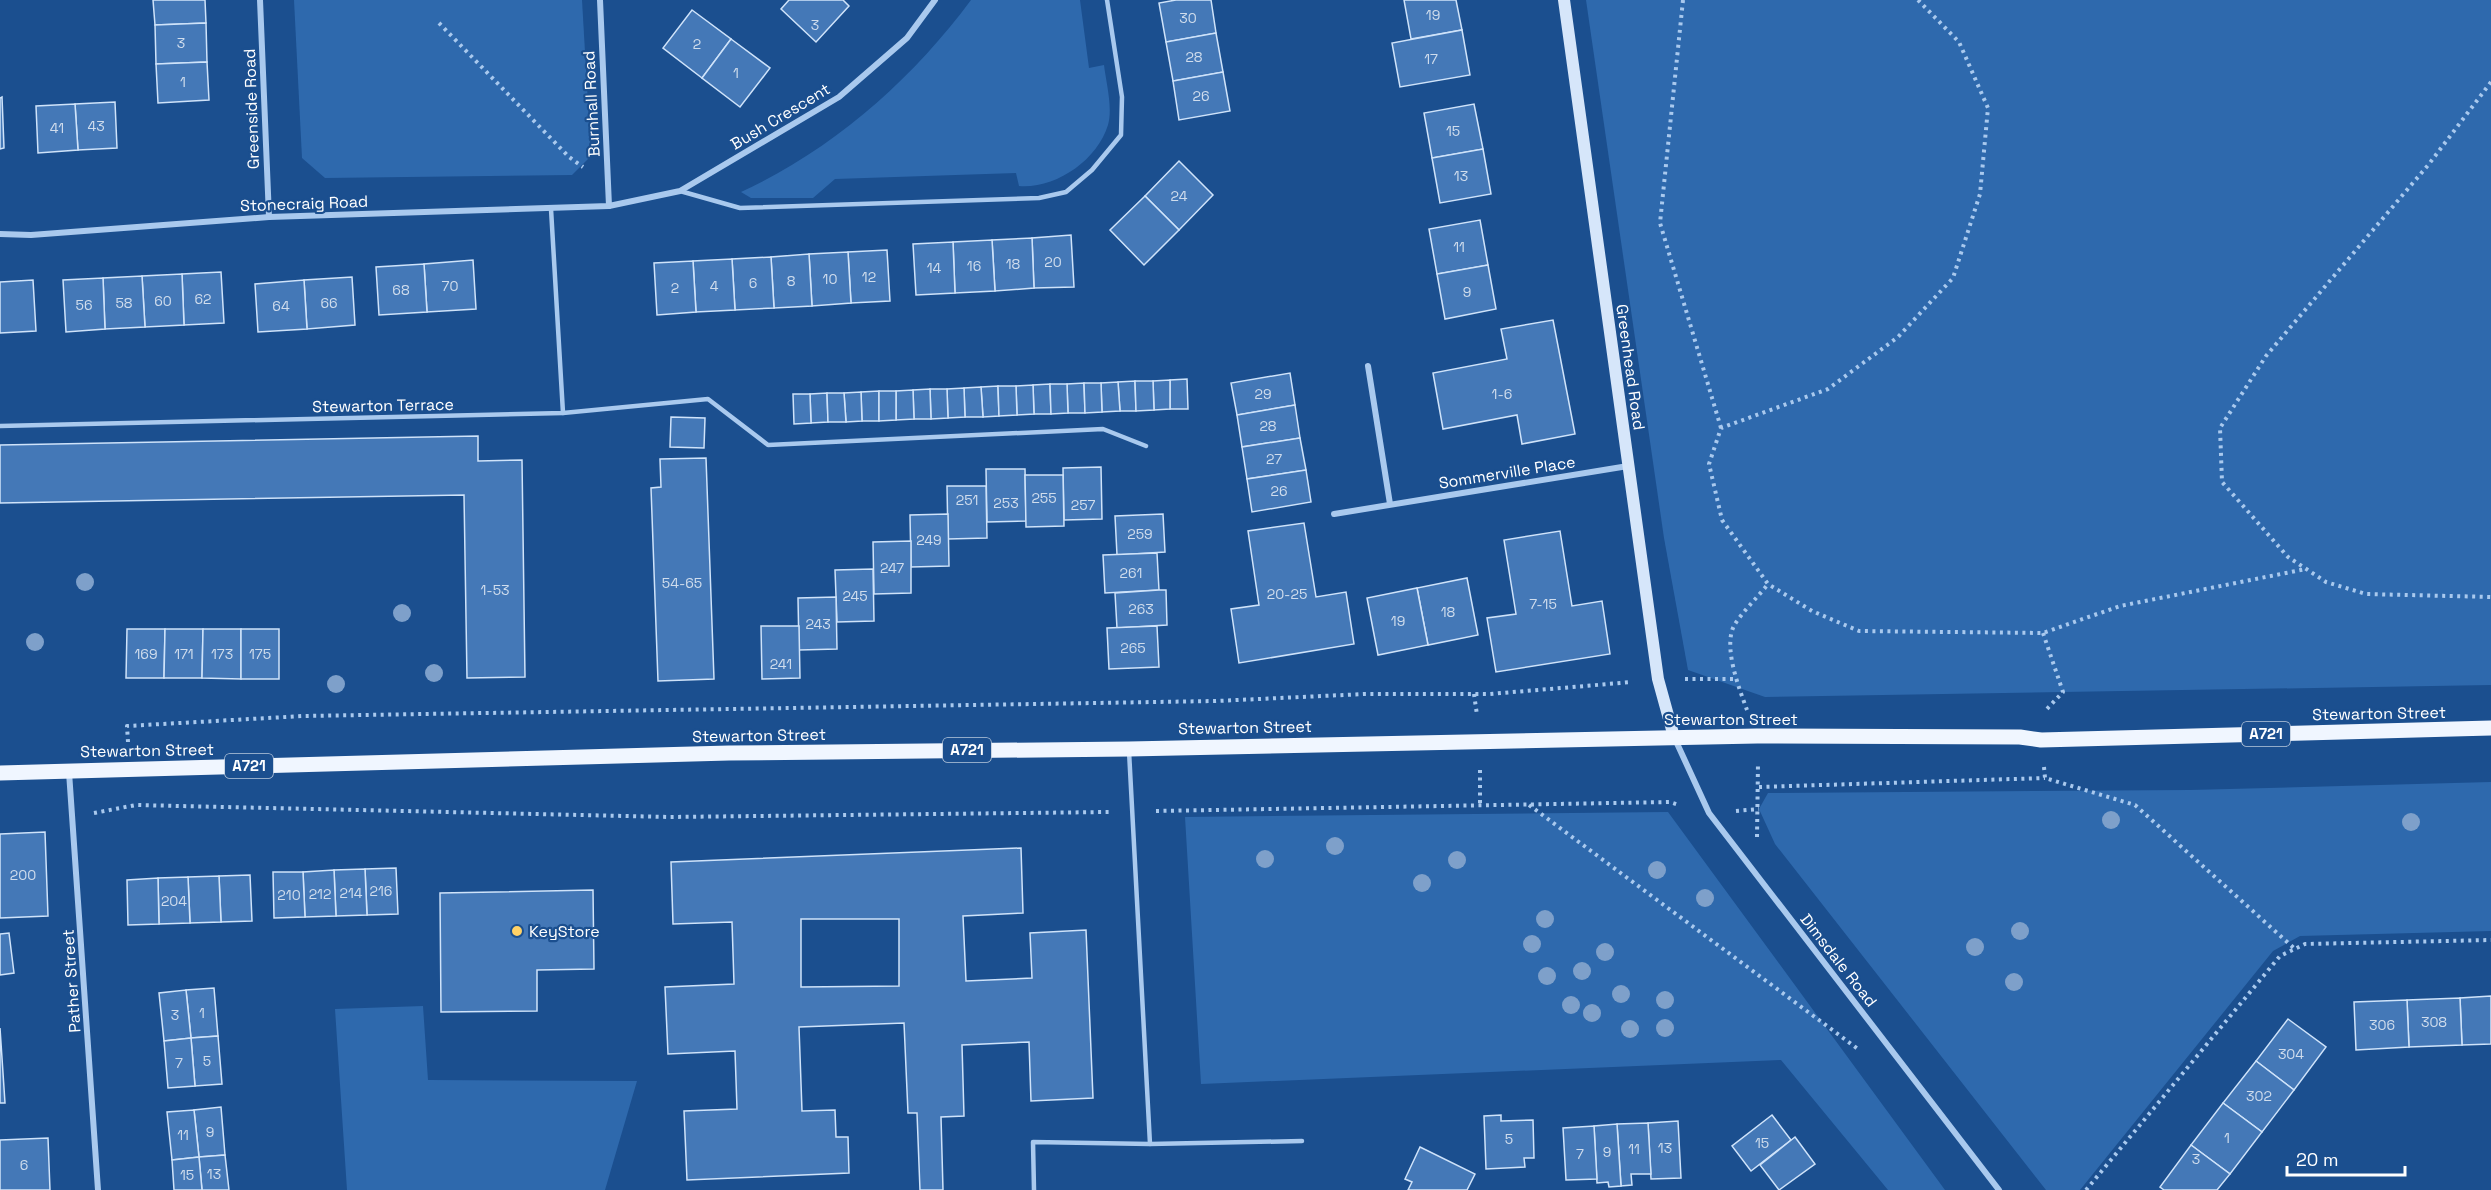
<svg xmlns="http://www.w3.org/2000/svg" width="2491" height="1190" font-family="'Space Grotesk',sans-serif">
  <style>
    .green { fill: #2e69ad }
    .building { fill: #4478b7; stroke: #cfe3fa; stroke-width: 1.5; fill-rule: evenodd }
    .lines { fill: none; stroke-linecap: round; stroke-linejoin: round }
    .path { stroke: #a9c9ee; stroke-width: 4; stroke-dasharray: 3 4.5; stroke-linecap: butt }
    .lane { stroke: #a9c9ee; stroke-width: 4.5 }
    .street { stroke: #a9c9ee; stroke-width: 6 }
    .secondary { stroke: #d6e6fa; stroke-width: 12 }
    .primary { stroke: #f0f6ff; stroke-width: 15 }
    .tree { fill: #7ea0ca }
    .poi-dot { fill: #ffd166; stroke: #1b4f8f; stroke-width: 2 }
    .labels { text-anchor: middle; stroke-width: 4.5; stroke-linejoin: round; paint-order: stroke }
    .number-label { font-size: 14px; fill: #d0dded }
    .shield { fill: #1b4f8f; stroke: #bbcadd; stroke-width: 1.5 }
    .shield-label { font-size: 15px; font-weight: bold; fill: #fff }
    .street-label { font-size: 16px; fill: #fff; stroke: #1b4f8f }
    .poi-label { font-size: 16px; fill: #fff; stroke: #1b4f8f; text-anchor: start }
  </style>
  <rect width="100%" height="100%" fill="#1b4f8f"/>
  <g class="green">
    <polygon points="294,0 582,0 591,156 572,175 325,178 302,158"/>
    <path d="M971,0H1080L1089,68L1104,65C1106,82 1113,108 1108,125C1097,161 1055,189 1019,186L1016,173L835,179L813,198H751L741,192C832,150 911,81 971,0Z"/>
    <polygon points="1586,0 2491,0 2491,685 1765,697 1688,670 1664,538"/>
    <polygon points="2491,782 2491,931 2300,936 2273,951 2080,1190 2046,1190 1775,844 1759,809 1768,793 2190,790"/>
    <polygon points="1668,812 1945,1190 1888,1190 1781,1060 1201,1084 1185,817"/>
    <polygon points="423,1006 428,1080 637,1081 605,1190 347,1190 335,1009"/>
  </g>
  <g class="building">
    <polygon points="153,0 205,0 206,23 155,25"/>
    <polygon points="789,0 843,0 849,6 816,42 781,9"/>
    <polygon points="1176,0 1211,0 1216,33 1166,42 1159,3"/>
    <polygon points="1404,0 1456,0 1462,30 1411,39"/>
    <polygon points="692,10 731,39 702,78 663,48"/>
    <polygon points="206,23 207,62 156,64 155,25"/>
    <polygon points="1462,30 1470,75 1400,87 1392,43"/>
    <polygon points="1216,33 1223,72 1173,81 1166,42"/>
    <polygon points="731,39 770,68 740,107 702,78"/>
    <polygon points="207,62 209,100 158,103 156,64"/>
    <polygon points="1223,72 1230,111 1179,120 1173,81"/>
    <polygon points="2,97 4,148 0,149 0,98"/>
    <polygon points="115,102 117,148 78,150 75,104"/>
    <polygon points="75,104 78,150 38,153 36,106"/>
    <polygon points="1474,104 1483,149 1432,158 1424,113"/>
    <polygon points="1483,149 1491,194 1440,203 1432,158"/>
    <polygon points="1179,161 1213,195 1179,230 1145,196"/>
    <polygon points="1145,196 1179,230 1144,265 1110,230"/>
    <polygon points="1480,220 1488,265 1437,274 1429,229"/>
    <polygon points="1071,235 1074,287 1034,288 1032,238"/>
    <polygon points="1032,238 1034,288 995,291 992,240"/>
    <polygon points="992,240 995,291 955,293 953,242"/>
    <polygon points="953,242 955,293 916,295 913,244"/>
    <polygon points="887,250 890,301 851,303 848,252"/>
    <polygon points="848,252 851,303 812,306 809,254"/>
    <polygon points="809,254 812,306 774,308 771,257"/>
    <polygon points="771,257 774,308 735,310 732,259"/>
    <polygon points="732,259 735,310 696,312 693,261"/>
    <polygon points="473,260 476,309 427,312 424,264"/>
    <polygon points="693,261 696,312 657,315 654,263"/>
    <polygon points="424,264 427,312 379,315 376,267"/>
    <polygon points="1488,265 1496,309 1445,319 1437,274"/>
    <polygon points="221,272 224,323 184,325 182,274"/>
    <polygon points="182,274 184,325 145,327 142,276"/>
    <polygon points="142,276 145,327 105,329 103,278"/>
    <polygon points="352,277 355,325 307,329 304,280"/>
    <polygon points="103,278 105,329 66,332 63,280"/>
    <polygon points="33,280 36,331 0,333 0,282"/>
    <polygon points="304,280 307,329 258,332 255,284"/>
    <polygon points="1553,320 1575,434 1522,444 1517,415 1443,429 1433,373 1507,359 1501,329"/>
    <polygon points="1290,373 1295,405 1237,415 1231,383"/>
    <polygon points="1187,379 1188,409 1170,409 1170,380"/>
    <polygon points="1170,380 1170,409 1154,410 1153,381"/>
    <polygon points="1135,381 1136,411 1120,411 1118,382"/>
    <polygon points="1135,381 1153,381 1154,410 1136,411"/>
    <polygon points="1118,382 1120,411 1102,412 1101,383"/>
    <polygon points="1084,383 1085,413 1068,413 1067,384"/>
    <polygon points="1084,383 1101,383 1102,412 1085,413"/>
    <polygon points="1050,384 1051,414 1034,414 1033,385"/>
    <polygon points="1050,384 1067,384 1068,413 1051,414"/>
    <polygon points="1033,385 1034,414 1017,415 1016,386"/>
    <polygon points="998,386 999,416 983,417 981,387"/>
    <polygon points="998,386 1016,386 1017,415 999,416"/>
    <polygon points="981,387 983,417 965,417 964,388"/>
    <polygon points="964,388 965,417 948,418 947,389"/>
    <polygon points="930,389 947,389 948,418 931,419"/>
    <polygon points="930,389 931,419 914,419 913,390"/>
    <polygon points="913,390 914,419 896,420 896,391"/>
    <polygon points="879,391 879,421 862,421 861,392"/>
    <polygon points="879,391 896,391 896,420 879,421"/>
    <polygon points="861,392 862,421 846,422 844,393"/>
    <polygon points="827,393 828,422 811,423 810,394"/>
    <polygon points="827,393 844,393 846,422 828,422"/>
    <polygon points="793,394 810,394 811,423 794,424"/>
    <polygon points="1295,405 1300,438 1242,447 1237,415"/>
    <polygon points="671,417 705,418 704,448 670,447"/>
    <polygon points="478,436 478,461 522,460 525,677 467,678 464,495 0,503 0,445"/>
    <polygon points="1300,438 1306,470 1247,479 1242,447"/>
    <polygon points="706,458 714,679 658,681 651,488 661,487 660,459"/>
    <polygon points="1101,467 1102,519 1064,520 1063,468"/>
    <polygon points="986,469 1025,469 1026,521 987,522"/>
    <polygon points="1306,470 1311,502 1252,512 1247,479"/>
    <polygon points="1025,475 1063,475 1064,526 1026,527"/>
    <polygon points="947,486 986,486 987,538 948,539"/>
    <polygon points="948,514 949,566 911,567 910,515"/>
    <polygon points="1163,514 1165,552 1117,555 1115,516"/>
    <polygon points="1304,523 1316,597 1346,592 1354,644 1239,663 1231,609 1259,605 1248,531"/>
    <polygon points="1560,531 1572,606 1602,601 1610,654 1496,672 1487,618 1516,614 1504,540"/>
    <polygon points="911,541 911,593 874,594 873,542"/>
    <polygon points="1157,553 1159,590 1105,593 1103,555"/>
    <polygon points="873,569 874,621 837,622 835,570"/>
    <polygon points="1467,578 1478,635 1428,645 1417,588"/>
    <polygon points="1417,588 1428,645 1378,655 1367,598"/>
    <polygon points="1159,590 1166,590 1167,625 1117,628 1115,593"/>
    <polygon points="836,597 837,649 799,650 798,598"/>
    <polygon points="761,626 799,626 800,678 762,679"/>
    <polygon points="1157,626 1159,667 1109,669 1107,628"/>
    <polygon points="127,629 165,629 164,678 126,678"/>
    <polygon points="165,629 203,629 202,678 164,678"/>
    <polygon points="203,629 241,629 241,679 202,678"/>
    <rect x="241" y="629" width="38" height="50"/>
    <polygon points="45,832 48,916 0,918 0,834"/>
    <path d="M1021,848L1023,913L963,916L966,981L1032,978L1030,933L1086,930L1093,1098L1031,1101L1029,1042L962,1045L964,1116L941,1117L943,1190H920L917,1113H908L904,1023L799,1027L802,1111L835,1110L836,1137H848L849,1173L687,1180L684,1111L737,1109L735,1051L668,1054L665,987L734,984L732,922L673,924L671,862ZM801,919H899V986L801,987Z"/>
    <polygon points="396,868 398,914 367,915 365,869"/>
    <polygon points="365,869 367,915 336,916 334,870"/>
    <polygon points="334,870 336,916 305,917 303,872"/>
    <polygon points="273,872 303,872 305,917 274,918"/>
    <polygon points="250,875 252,921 221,922 219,876"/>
    <polygon points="219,876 221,922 190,923 188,877"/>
    <polygon points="188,877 190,923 159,924 158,878"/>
    <polygon points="158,878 159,924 128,925 127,880"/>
    <polygon points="593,890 594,969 537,970 537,1011 441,1012 440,893"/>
    <polygon points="9,933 14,973 0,975 0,934"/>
    <polygon points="214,988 218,1036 191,1038 186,990"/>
    <polygon points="186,990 191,1038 164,1041 159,993"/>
    <polygon points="2491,996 2491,1044 2462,1045 2460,998"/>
    <polygon points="2460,998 2462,1045 2409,1047 2407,1000"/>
    <polygon points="2407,1000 2409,1047 2356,1050 2354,1002"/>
    <polygon points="2288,1019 2326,1047 2294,1090 2256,1061"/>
    <polygon points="0,1028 5,1103 0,1103"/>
    <polygon points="218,1036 222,1084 195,1086 191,1038"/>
    <polygon points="191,1038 195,1086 168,1088 164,1041"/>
    <polygon points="2256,1061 2294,1090 2262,1132 2223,1103"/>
    <polygon points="2223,1103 2262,1132 2230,1174 2191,1145"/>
    <polygon points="221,1107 225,1155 199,1157 194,1110"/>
    <polygon points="194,1110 199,1157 172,1160 167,1112"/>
    <polygon points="1501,1115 1501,1121 1533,1120 1534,1158 1524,1158 1525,1167 1486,1169 1484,1116"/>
    <polygon points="1772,1115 1791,1140 1751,1171 1732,1146"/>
    <polygon points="1678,1121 1681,1178 1651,1179 1648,1123"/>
    <polygon points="1648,1123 1651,1174 1631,1174 1632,1185 1621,1186 1617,1124"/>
    <polygon points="1617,1124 1621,1186 1609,1187 1608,1182 1597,1183 1594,1126"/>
    <polygon points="1594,1126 1597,1179 1566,1180 1563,1128"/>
    <polygon points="1795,1137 1815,1164 1779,1190 1760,1165"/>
    <polygon points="48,1138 50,1190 0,1190 0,1140"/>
    <polygon points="2191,1145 2230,1174 2217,1190 2164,1190 2160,1187"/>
    <polygon points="1420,1147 1475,1174 1467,1190 1408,1190 1412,1182 1405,1179"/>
    <polygon points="225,1155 229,1190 202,1190 199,1157"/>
    <polygon points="199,1157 202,1190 174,1190 172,1160"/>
  </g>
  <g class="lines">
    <g class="path">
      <polyline points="1683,0 1660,223 1721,428"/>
      <polyline points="1918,0 1959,42 1988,108 1980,194 1953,278 1898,337 1828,389 1721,428 1709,464 1722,520 1768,584 1812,611 1859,631 2043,633 2120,606 2306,569"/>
      <polyline points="439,23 569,157 583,167"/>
      <polyline points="2491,82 2429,164 2266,356 2220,428 2222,482 2288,557 2326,582 2366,594 2491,597"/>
      <polyline points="2043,633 2063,692 2045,711"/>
      <polyline points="1685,679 1736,679"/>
      <polyline points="1474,694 1477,715"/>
      <path d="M1747,710C1739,688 1722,645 1735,624C1744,610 1758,597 1768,584"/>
      <polyline points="128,742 127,726 303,716 1216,701 1365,694 1490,694 1632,682"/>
      <polyline points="2044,767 2045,778 2135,805 2295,949"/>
      <polyline points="1480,770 1480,805"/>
      <polyline points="1759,787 2045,778"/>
      <polyline points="1529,805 1858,1049"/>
      <polyline points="1156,811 1670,802 1679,805"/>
      <polyline points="1736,811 1759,809"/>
      <polyline points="94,813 136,805 670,817 1109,812"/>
      <polyline points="1757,837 1758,763"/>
      <polyline points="2086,1190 2280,956 2305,944 2491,940"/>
    </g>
    <g class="lane">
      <polyline points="680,191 740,208 1039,198 1066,192 1092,170 1121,135 1122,97 1107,0"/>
      <polyline points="551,209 563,413"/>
      <polyline points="0,426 563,413 708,399 768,445 1103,429 1146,446"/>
      <polyline points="1129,751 1150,1144"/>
      <polyline points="1034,1190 1033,1142 1150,1144 1302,1141"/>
    </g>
    <g class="street">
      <polyline points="260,0 269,217"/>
      <polyline points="600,0 609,206"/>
      <polyline points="0,234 31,235 269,217 609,206 680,191 839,97 907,38 935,0"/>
      <polyline points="1368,366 1390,504"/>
      <polyline points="1334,514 1628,466"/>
      <polyline points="1675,739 1709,813 1999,1190"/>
      <polyline points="69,772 98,1190"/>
    </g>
    <polyline class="secondary" points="1564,0 1658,679 1674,737"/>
    <polyline class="primary" points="0,773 729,753 1129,749 1757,736 2020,737 2041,740 2491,728"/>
  </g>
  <g class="tree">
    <circle cx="85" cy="582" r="9"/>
    <circle cx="402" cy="613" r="9"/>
    <circle cx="35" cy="642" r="9"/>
    <circle cx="434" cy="673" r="9"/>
    <circle cx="336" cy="684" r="9"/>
    <circle cx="2111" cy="820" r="9"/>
    <circle cx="2411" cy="822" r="9"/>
    <circle cx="1335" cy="846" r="9"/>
    <circle cx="1265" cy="859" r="9"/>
    <circle cx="1457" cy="860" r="9"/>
    <circle cx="1657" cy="870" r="9"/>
    <circle cx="1422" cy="883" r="9"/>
    <circle cx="1705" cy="898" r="9"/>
    <circle cx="1545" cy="919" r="9"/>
    <circle cx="2020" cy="931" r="9"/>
    <circle cx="1532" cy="944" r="9"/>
    <circle cx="1975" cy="947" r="9"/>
    <circle cx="1605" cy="952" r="9"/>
    <circle cx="1582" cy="971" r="9"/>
    <circle cx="1547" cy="976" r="9"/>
    <circle cx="2014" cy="982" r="9"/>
    <circle cx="1621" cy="994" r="9"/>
    <circle cx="1665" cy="1000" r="9"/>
    <circle cx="1571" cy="1005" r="9"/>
    <circle cx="1592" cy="1013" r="9"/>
    <circle cx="1665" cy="1028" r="9"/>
    <circle cx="1630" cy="1029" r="9"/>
  </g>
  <circle class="poi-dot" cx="517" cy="931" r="6"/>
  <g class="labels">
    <g class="number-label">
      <text x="1433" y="20">19</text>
      <text x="1188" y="23">30</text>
      <text x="815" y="30">3</text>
      <text x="181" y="48">3</text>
      <text x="697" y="49">2</text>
      <text x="1194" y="62">28</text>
      <text x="1431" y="64">17</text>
      <text x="736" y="78">1</text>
      <text x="183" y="87">1</text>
      <text x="1201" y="101">26</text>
      <text x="96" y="131">43</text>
      <text x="57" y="133">41</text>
      <text x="1453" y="136">15</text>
      <text x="1461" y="181">13</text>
      <text x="1179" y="201">24</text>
      <text x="1459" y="252">11</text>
      <text x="1053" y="267">20</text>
      <text x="1013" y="269">18</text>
      <text x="974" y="271">16</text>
      <text x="934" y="273">14</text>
      <text x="869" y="282">12</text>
      <text x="830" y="284">10</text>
      <text x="791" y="286">8</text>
      <text x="753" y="288">6</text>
      <text x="450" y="291">70</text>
      <text x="714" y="291">4</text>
      <text x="675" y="293">2</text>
      <text x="401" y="295">68</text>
      <text x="1467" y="297">9</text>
      <text x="203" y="304">62</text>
      <text x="163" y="306">60</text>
      <text x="124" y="308">58</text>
      <text x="329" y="308">66</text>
      <text x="84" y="310">56</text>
      <text x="281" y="311">64</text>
      <text x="1263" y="399">29</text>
      <text x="1502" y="399">1-6</text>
      <text x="1268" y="431">28</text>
      <text x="1274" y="464">27</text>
      <text x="1279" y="496">26</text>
      <text x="1044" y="503">255</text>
      <text x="967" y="505">251</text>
      <text x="1006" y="508">253</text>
      <text x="1083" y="510">257</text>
      <text x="1140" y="539">259</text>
      <text x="929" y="545">249</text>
      <text x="892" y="573">247</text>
      <text x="1131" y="578">261</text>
      <text x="682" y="588">54-65</text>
      <text x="495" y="595">1-53</text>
      <text x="1287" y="599">20-25</text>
      <text x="855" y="601">245</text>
      <text x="1543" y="609">7-15</text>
      <text x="1141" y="614">263</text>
      <text x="1448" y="617">18</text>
      <text x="1398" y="626">19</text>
      <text x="818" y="629">243</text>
      <text x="1133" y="653">265</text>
      <text x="146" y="659">169</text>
      <text x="184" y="659">171</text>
      <text x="222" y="659">173</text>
      <text x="260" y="659">175</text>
      <text x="781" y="669">241</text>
      <text x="23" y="880">200</text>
      <text x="381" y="896">216</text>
      <text x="351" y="898">214</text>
      <text x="320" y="899">212</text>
      <text x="289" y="900">210</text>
      <text x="174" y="906">204</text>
      <text x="202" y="1018">1</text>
      <text x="175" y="1020">3</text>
      <text x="2434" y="1027">308</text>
      <text x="2382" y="1030">306</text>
      <text x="2291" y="1059">304</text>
      <text x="207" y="1066">5</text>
      <text x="179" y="1068">7</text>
      <text x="2259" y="1101">302</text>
      <text x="210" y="1137">9</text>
      <text x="183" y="1140">11</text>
      <text x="2227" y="1143">1</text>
      <text x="1509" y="1144">5</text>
      <text x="1762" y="1148">15</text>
      <text x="1665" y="1153">13</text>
      <text x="1634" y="1154">11</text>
      <text x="1607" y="1157">9</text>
      <text x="1580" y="1159">7</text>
      <text x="2196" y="1164">3</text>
      <text x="24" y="1170">6</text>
      <text x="214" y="1179">13</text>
      <text x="187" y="1180">15</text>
    </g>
    <g class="shield">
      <rect x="2242" y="722" width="48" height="24" rx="4.5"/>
      <rect x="943" y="738" width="48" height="24" rx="4.5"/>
      <rect x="225" y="754" width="48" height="24" rx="4.5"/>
    </g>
    <g class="shield-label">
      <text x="2266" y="739">A721</text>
      <text x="967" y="755">A721</text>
      <text x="249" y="771">A721</text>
    </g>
    <g class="street-label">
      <text transform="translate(591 104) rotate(-93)" y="6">Burnhall Road</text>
      <text transform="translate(251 109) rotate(-92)" y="6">Greenside Road</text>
      <text transform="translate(780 116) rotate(-31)" y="6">Bush Crescent</text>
      <text transform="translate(304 203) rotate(-2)" y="6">Stonecraig Road</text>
      <text transform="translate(1631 367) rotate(82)" y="6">Greenhead Road</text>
      <text transform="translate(383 405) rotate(-1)" y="6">Stewarton Terrace</text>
      <text transform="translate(1507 472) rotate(-9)" y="6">Sommerville Place</text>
      <text transform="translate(2379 713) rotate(-1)" y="6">Stewarton Street</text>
      <text x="1731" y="725">Stewarton Street</text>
      <text transform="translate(1245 727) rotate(-1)" y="6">Stewarton Street</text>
      <text transform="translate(759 735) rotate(-1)" y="6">Stewarton Street</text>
      <text transform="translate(147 750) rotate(-1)" y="6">Stewarton Street</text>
      <text transform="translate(1839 960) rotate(52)" y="6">Dimsdale Road</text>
      <text transform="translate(71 981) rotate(-94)" y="6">Pather Street</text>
    </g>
    <g class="poi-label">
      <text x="529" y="937">KeyStore</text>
    </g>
  </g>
  <path d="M2287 1166v9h118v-9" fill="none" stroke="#ffffff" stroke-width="3"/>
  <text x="2296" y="1166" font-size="18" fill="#ffffff" stroke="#1b4f8f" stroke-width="4.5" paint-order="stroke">20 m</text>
</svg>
